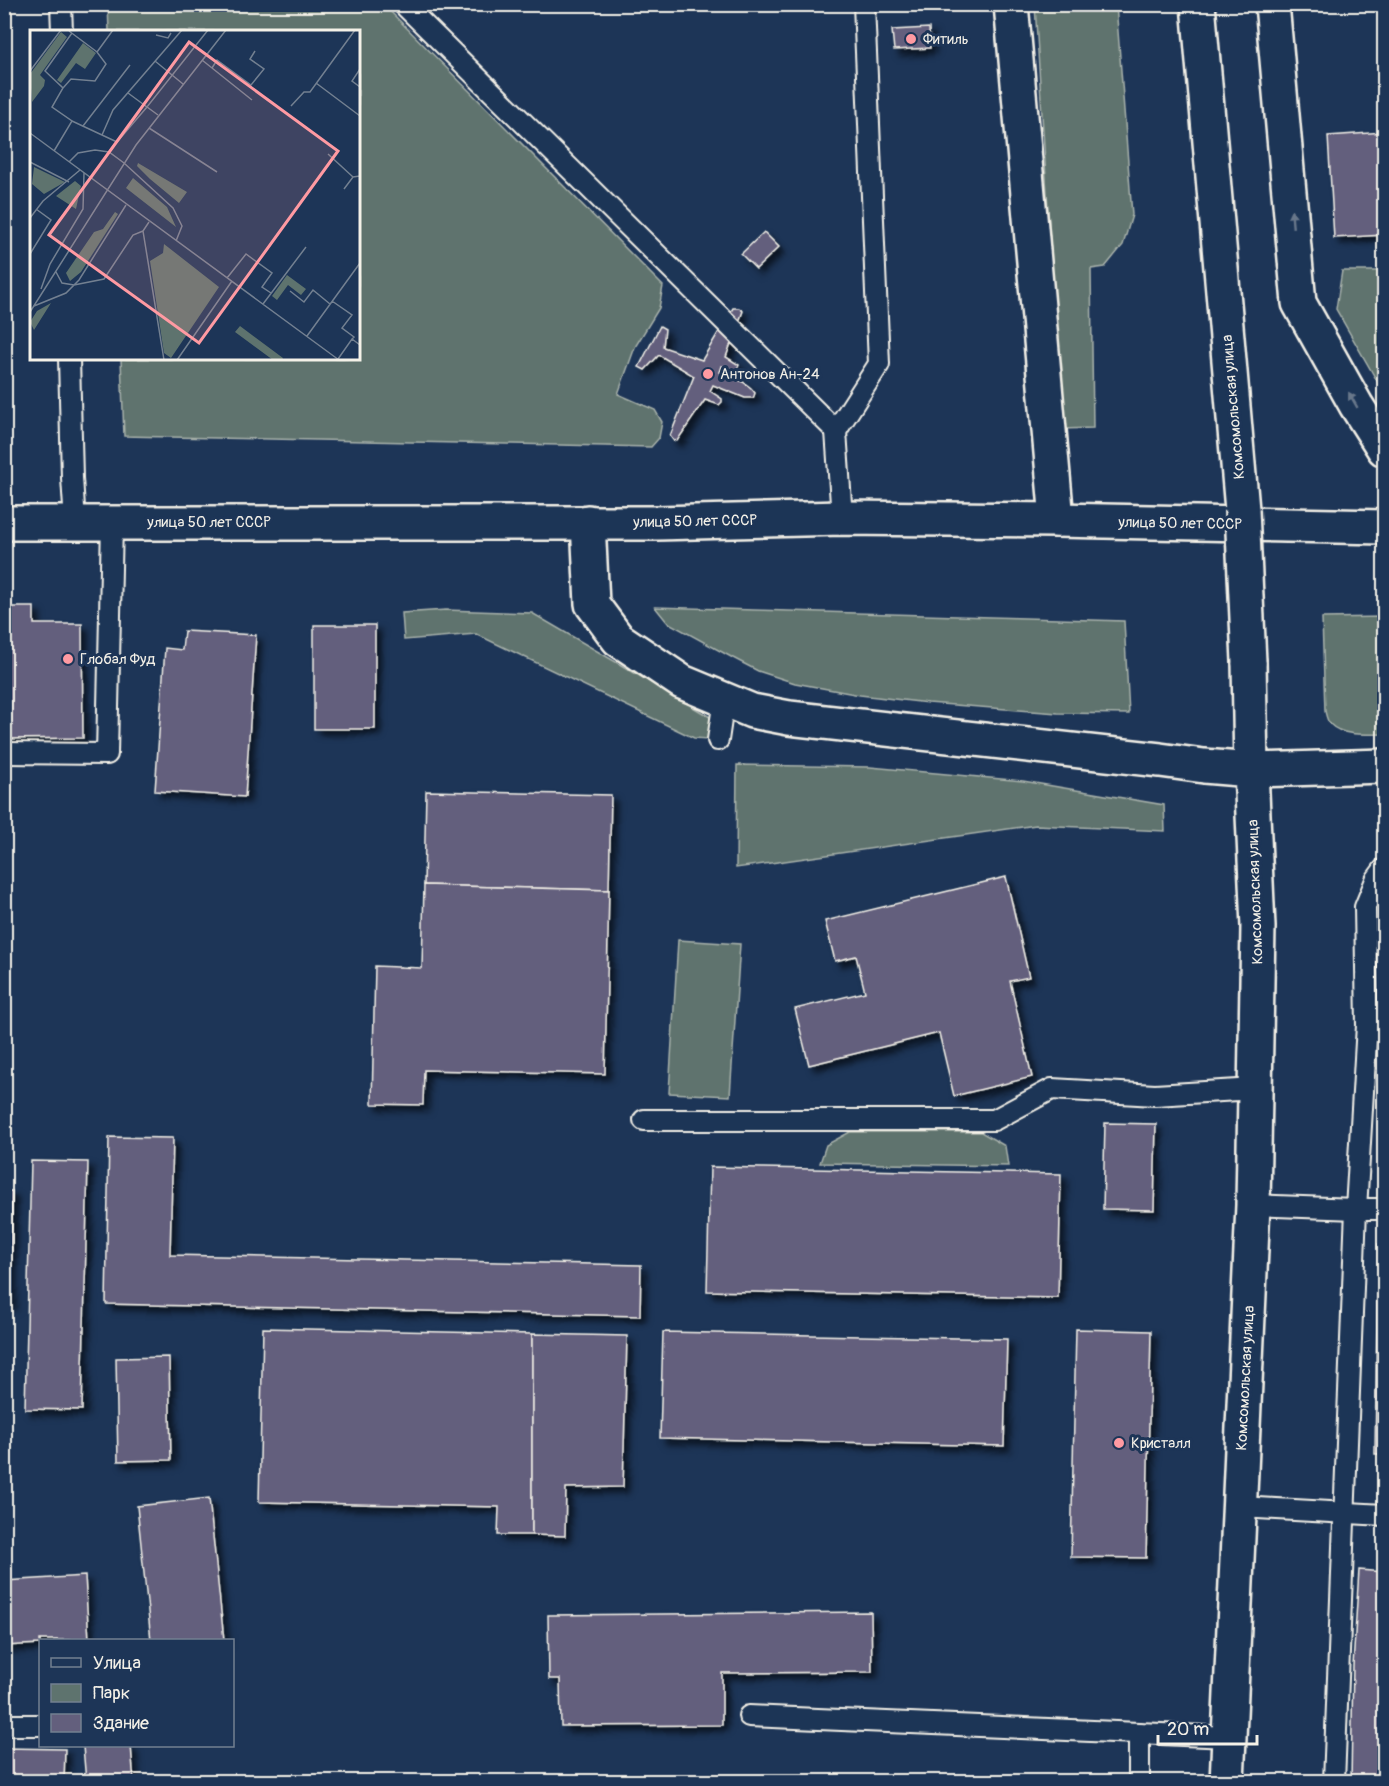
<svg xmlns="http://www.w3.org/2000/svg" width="1389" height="1786" font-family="Pangolin,sans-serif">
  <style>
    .green { fill: #5e736e; stroke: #a9b2ab; stroke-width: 1.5 }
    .building { fill: #635f7d; stroke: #f4f1e8; stroke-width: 1.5; filter: url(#shadow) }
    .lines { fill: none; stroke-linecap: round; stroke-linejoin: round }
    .lane-casing { stroke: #f4f1e8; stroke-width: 24 }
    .secondary-casing { stroke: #f4f1e8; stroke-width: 38 }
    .lane { stroke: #1d3557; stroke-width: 20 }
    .secondary { stroke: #1d3557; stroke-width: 33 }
    .secondary-bridge-casing { stroke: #f4f1e8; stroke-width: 38; stroke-linecap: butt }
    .secondary-bridge { stroke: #1d3557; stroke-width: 33 }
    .oneway { fill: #68778a }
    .poi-dot { fill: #ff9aa2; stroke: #1d3557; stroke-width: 2 }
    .labels { text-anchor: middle; stroke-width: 6; stroke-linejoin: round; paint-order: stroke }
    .poi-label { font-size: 15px; fill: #f4f1e8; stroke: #1d3557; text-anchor: start }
    .street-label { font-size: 15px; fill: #f4f1e8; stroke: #1d3557 }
    .inset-road { fill: none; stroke: #738091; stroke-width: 1.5 }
    .view { fill: #ff9aa2; fill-opacity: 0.15; stroke: #ff9aa2; stroke-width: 3 }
    .inset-edge { fill: none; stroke: #f4f1e8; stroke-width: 3 }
  </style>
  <defs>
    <filter id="shadow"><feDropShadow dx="5.5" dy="5.5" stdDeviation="3" flood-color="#0009"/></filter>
  </defs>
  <rect width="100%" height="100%" fill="#1d3557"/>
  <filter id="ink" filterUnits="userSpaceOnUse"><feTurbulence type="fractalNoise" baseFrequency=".0167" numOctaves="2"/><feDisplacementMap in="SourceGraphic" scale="12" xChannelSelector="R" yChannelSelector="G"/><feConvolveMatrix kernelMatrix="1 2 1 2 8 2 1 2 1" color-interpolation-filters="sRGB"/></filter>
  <g filter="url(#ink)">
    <g class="green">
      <polygon points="108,5 384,5 663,286 659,308 635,347 618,394 655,410 662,422 659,438 651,447 124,436 121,359 358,358 358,32 109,31"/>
      <polygon points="1035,5 1116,5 1132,215 1123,245 1105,267 1091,269 1093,428 1062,429"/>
      <polygon points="1342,271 1384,271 1384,393 1336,309"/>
      <polygon points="655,607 1124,621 1129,714 1058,713 928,703 860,695 795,683 758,671 733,658 667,622"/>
      <polygon points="446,610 532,613 710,717 708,739 694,738 476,634 404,640 402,613"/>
      <path d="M1384,617L1382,734C1366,734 1343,737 1330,724C1327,721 1326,715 1325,711L1322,618Z"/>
      <polygon points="737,765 870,767 1023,781 1164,805 1165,831 1036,825 736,868"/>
      <polygon points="678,940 740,944 730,1096 669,1093"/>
      <polygon points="850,1132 981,1132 1005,1146 1008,1166 820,1163 826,1145"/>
    </g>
    <g class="building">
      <polygon points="929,28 930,48 894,50 892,30"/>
      <polygon points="1384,132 1384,235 1334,238 1328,136"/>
      <polygon points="764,232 779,247 756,269 741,254"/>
      <polygon points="733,308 739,308 743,311 726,357 739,365 736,371 722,366 720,372 743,382 751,388 755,393 754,396 753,398 745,398 713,385 710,391 722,399 722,402 719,405 705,400 677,441 673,440 670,436 694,376 659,355 645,370 639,367 660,326 665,329 663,347 702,360"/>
      <polygon points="4,607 34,607 34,624 82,624 83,738 4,739"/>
      <rect x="314" y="625" width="61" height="104"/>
      <polygon points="184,631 256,635 245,797 155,791 165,648 182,650"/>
      <polygon points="426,791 611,795 609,890 424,885"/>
      <polygon points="1006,877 1029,977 1010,981 1032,1077 954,1096 939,1033 809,1065 795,1009 865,992 856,956 835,961 825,921"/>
      <polygon points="424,885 609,890 605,1074 424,1070 423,1105 372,1104 375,966 422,968"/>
      <polygon points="1105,1123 1156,1124 1154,1210 1103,1209"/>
      <polygon points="109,1137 173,1138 170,1255 641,1265 640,1316 106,1304"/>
      <polygon points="31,1161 88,1162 82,1410 25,1409"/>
      <polygon points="710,1167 1061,1174 1058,1298 707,1291"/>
      <polygon points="4,1191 12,1191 10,1304 4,1304"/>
      <polygon points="1378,1244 1384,1244 1384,1454 1375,1454"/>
      <polygon points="263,1328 532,1334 532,1535 498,1535 499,1507 259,1502"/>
      <polygon points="1076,1329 1151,1331 1146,1558 1071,1557"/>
      <polygon points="663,1332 1007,1339 1004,1446 660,1438"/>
      <polygon points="532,1334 627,1336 623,1487 566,1488 565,1536 532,1535"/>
      <polygon points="169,1357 171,1460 118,1461 116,1358"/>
      <polygon points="209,1498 224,1640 151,1640 137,1506"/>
      <polygon points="1359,1570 1384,1572 1384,1782 1351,1782 1353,1666"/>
      <polygon points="85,1576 89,1640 40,1640 40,1644 4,1646 4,1581"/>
      <polygon points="871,1612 872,1672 722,1673 722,1725 561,1726 560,1679 549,1679 548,1615"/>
      <polygon points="83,1746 131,1746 134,1782 86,1782"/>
      <polygon points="4,1748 65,1749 64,1782 4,1782"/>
      <polygon points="187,1778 435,1779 435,1782 187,1782"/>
    </g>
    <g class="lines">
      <g class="lane-casing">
        <g id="lane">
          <polyline points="61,4 62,32"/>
          <polyline points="403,4 836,431 842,518"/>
          <polyline points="69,358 72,478 75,522"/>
          <polyline points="836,431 879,364 864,4"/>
          <polyline points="718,740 724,699"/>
          <polyline points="4,753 107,754 112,522"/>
          <polyline points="644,1120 994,1120 1052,1089 1155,1095 1255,1089"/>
          <polyline points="1253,1205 1356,1209 1367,1025 1365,907 1376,880 1384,869"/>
          <polyline points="1240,1507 1384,1515"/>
          <polyline points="749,1716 1229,1737"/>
          <polyline points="4,1725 40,1725"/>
          <polyline points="1139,1782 1139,1733"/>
          <polyline points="1334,1782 1356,1209 1384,1209"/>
        </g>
      </g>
      <g class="secondary-casing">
        <g id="secondary">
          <polyline points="1011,4 1057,520"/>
          <polyline points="1198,4 1242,510"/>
          <polyline points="1272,4 1299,303 1356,405 1384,449"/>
          <polyline points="588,522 592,604 618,639 682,682 752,711 789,718 1160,760 1204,766 1251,770 1384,766"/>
          <polyline points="4,523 657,523 842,518 1057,520 1384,527"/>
          <polyline points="1227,1782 1253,1205 1258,927 1251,770 1249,662"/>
        </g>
      </g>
      <use href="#lane" class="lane"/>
      <use href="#secondary" class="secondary"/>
      <g class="secondary-bridge-casing">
        <polyline id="secondary-bridge" points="1242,510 1249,662"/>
      </g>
      <use href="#secondary-bridge" class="secondary-bridge"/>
    </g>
    <defs><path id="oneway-solid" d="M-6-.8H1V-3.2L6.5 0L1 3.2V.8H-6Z" transform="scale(1.5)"/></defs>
    <g class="oneway">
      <use href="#oneway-solid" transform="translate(1292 219) rotate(-95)"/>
      <use href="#oneway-solid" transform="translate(1353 400) rotate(-120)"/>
    </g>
  </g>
  <g class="poi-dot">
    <circle cx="911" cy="39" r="6"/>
    <circle cx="708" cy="374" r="6"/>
    <circle cx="68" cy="659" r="6"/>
    <circle cx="1119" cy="1443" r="6"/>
  </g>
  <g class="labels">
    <g class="poi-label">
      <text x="923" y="44">Фитиль</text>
      <text x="720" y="379">Антонов Ан-24</text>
      <text x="80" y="664">Глобал Фуд</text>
      <text x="1131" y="1448">Кристалл</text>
    </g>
    <g class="street-label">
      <text transform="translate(1233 407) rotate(-95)" y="5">Комсомольская улица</text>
      <text transform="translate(695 521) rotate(-1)" y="5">улица 50 лет СССР</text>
      <text x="209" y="527">улица 50 лет СССР</text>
      <text transform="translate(1180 523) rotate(1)" y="5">улица 50 лет СССР</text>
      <text transform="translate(1255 892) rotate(-92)" y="5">Комсомольская улица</text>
      <text transform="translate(1245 1378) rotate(-87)" y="5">Комсомольская улица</text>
    </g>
  </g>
  <g transform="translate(30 30)">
    <rect width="330" height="330" fill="#1d3557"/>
    <path d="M31,2L37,7L10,45L15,50L14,56L2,72L0,44ZM53,13L66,23L55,39L46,33L31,53L27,50ZM108,133L157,162L149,173L120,149L107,136ZM4,137L35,152L14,164L2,154ZM103,148L137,177L146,197L96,158ZM45,151L51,156L46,179L26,166ZM85,182L88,184L51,242L40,251L36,243L64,202L73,199ZM134,214L189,257L141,328L134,323L120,231L133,223ZM257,245L276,259L271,265L258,255L247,270L242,266ZM21,273L4,300L0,292L7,281ZM210,296L253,328L252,330H243L205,302Z" fill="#5e736e"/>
    <path class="inset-road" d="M126,5L138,8L141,3M67,22L83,0M172,30L222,70M125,31L153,54M182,38L187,30L221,55L234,39L220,29L225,21M330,39L322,51L330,57M0,41L31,0M286,53L330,86M33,58L41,49L65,51L76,34L67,22L39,1M98,63L117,77L178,0M261,76L274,62H280L325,0M42,91L87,112L117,77L128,85M53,96L100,35M119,98L187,142M0,103L309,330M72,105L83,80L152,0M24,121L42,91L22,77L33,58L15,41L42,3M298,124L323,147M0,132L39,152M39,132L48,123L65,120L79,122L94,133L143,178L152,196L146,211M314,159L323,147L330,146M0,188L13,171L50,140M119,192L113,201L134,330M0,224L21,190L6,179M26,242L32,253L44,255M197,248L216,224L242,243L232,257L241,263M44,255L74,249L103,205L113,201M11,259L20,234L53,179L54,143M260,261L274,272L283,260L300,274M302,271L322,285L312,298L324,307L322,309M233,274L276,217M4,276L36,263L49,250L96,175M0,282L106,115L196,0M277,306L330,233M308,329L322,309L330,315M147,330L202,251"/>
    <path class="view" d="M159,12L308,121L169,313L19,205Z"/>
    <rect width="330" height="330" class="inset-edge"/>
  </g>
  <rect width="1389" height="1786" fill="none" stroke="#1d3557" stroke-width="24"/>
  <rect x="12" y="12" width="1365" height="1762" fill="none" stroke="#f4f1e8" stroke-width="2" filter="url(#ink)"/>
  <rect x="39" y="1639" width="195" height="108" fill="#1d3557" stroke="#738091" stroke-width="1.5"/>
  <rect x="51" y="1658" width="30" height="9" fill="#1d3557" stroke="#738091" stroke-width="1.5"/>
  <text x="93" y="1669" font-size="18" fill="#f4f1e8">Улица</text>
  <rect x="51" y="1684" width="30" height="18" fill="#5e736e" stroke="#738091" stroke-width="1.5"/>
  <text x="93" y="1699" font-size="18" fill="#f4f1e8">Парк</text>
  <rect x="51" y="1714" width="30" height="18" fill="#635f7d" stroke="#738091" stroke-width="1.5"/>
  <text x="93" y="1729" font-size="18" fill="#f4f1e8">Здание</text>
  <path d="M1158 1735v9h99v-9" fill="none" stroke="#f4f1e8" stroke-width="3"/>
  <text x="1167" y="1735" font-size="18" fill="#f4f1e8" stroke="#1d3557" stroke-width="4.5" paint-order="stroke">20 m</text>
</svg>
